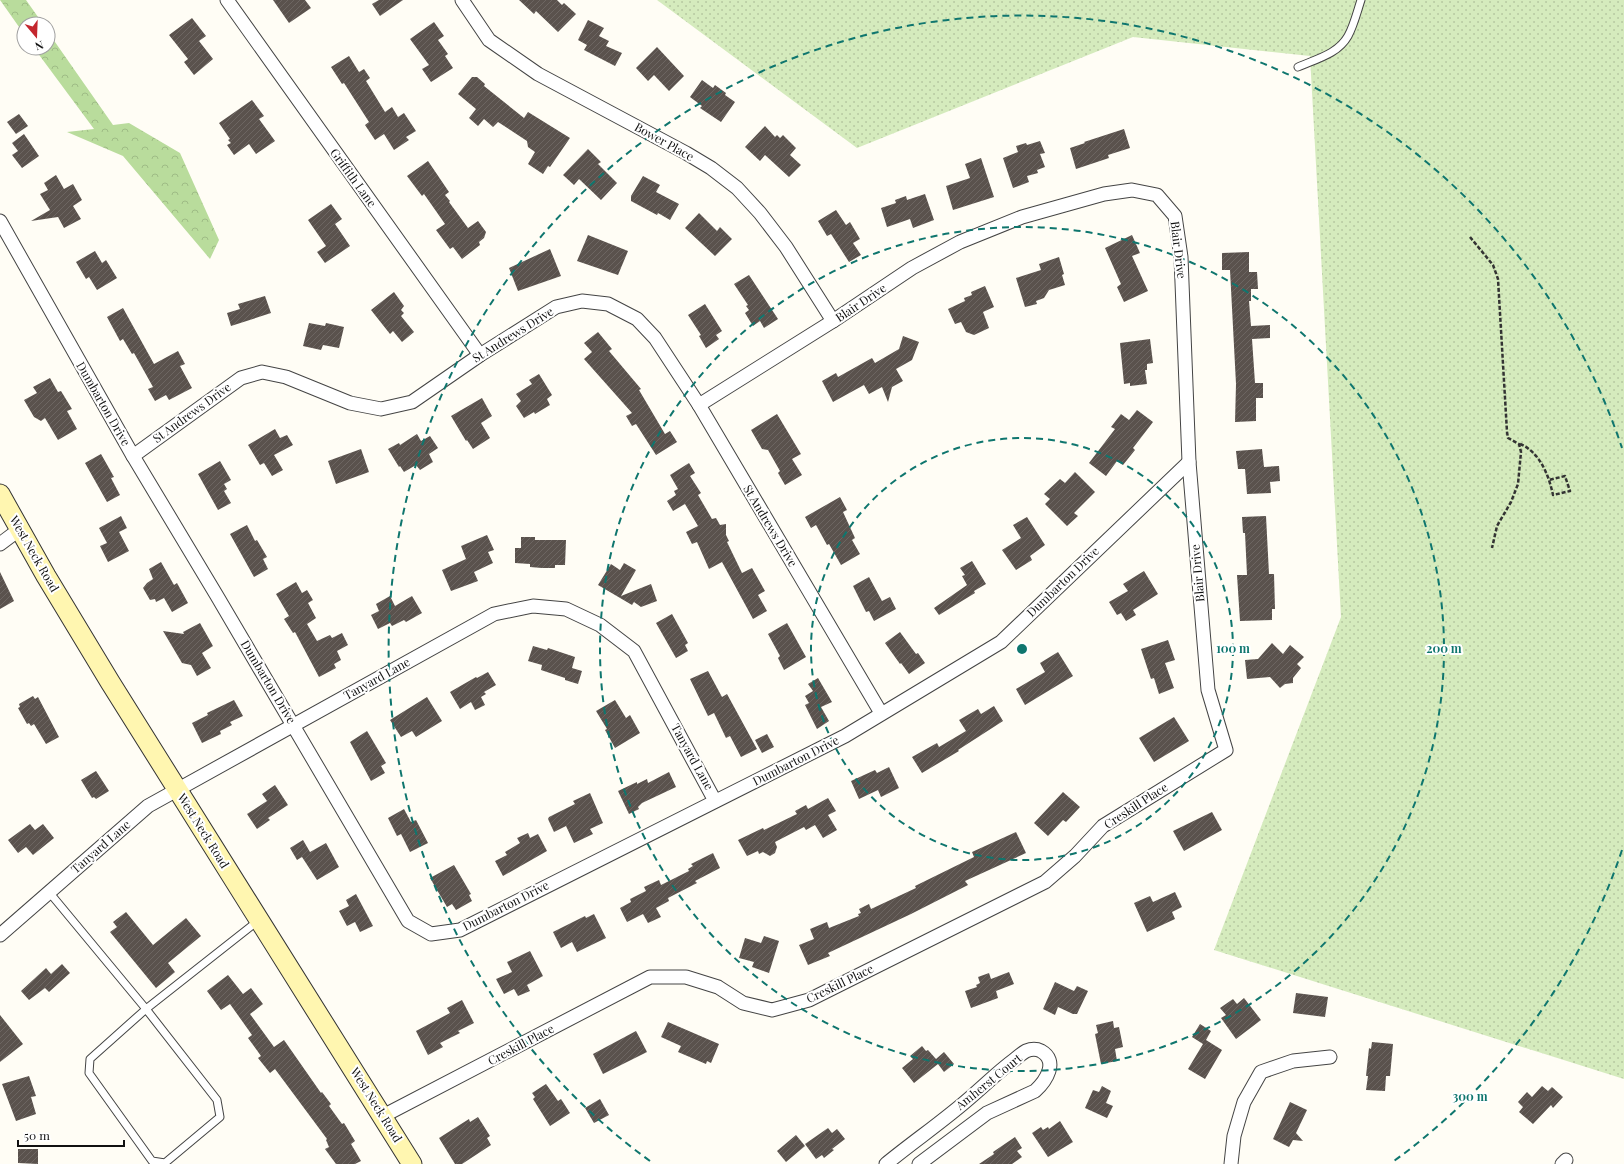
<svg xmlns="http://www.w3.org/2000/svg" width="1624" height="1164" font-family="'Playfair Display',serif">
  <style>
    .grass { fill: url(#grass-dots) }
    .forest { fill: url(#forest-crowns) }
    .building { fill: url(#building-hatch) }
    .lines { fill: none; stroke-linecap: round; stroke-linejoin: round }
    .lane-casing { stroke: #444; stroke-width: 9 }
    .street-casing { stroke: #444; stroke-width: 15 }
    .secondary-casing { stroke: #333; stroke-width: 21 }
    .path { stroke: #333; stroke-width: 2.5; stroke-dasharray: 4 2; stroke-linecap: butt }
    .lane { stroke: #fff; stroke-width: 7 }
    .street { stroke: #fff; stroke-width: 13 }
    .secondary { stroke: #fff6b0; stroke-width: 19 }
    .ring { fill: none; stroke: #0f766e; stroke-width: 2; stroke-dasharray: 7 5 }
    .labels { text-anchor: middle; stroke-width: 4; stroke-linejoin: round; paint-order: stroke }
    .street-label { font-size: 12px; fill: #111; stroke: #fff }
    .centre { fill: #0f766e; stroke: #fff; stroke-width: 2 }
    .ring-label { font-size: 12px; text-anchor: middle; font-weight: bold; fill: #0f766e; stroke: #fff; stroke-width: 4; stroke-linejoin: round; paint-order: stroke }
  </style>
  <defs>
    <pattern id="grass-dots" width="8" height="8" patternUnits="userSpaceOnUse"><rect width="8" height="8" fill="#d5ebbd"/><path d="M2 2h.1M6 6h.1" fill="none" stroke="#b6c8a1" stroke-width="1.8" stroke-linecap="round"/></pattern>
    <pattern id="forest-crowns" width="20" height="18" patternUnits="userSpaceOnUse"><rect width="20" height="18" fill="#b9dc9c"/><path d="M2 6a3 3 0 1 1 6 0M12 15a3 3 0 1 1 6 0" fill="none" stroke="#9ebc85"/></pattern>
    <pattern id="building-hatch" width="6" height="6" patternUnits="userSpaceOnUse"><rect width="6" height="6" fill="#5a524d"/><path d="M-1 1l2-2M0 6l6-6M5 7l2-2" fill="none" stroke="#6d6662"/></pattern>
  </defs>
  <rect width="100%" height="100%" fill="#fffdf5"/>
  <polygon class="grass" points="657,0 1624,0 1624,1079 1214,950 1341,617 1310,56 1133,37 857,148"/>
  <g class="forest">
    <polygon points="0,0 26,0 43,24 24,24 24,34"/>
    <polygon points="48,32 113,125 129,123 180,153 219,240 210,259 123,156 67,132 94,129 34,48 48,48"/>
  </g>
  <g class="building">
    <polygon points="273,0 305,0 311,8 289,23"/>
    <polygon points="379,0 403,0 380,16 372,4"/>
    <polygon points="519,0 557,0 562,5 564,3 576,14 558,32 536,11 534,14"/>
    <polygon points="192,18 206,36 199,41 213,59 194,75 184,62 188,59 169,35"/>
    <polygon points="588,20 604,28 599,36 609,41 606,46 622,53 615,66 584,50 587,45 578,40"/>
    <polygon points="434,22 444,36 438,40 448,54 445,56 453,68 431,82 422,69 429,65 410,39"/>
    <polygon points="657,47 684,76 669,91 654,75 648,81 636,68"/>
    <polygon points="349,56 359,72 364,69 370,78 366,81 385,112 392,107 398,117 404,113 416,131 406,137 409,140 394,150 384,134 375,140 365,125 369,122 344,83 342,84 331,67"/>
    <polygon points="472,77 477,77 485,84 484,86 524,118 528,112 570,138 550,167 548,166 543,174 528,164 535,152 528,147 527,141 498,122 493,127 484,119 478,126 469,118 476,109 458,94"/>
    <polygon points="702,80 713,88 715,85 726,93 725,95 735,102 721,122 700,108 702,106 690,97"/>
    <polygon points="252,100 264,116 259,119 275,141 256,154 249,144 234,155 227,145 231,143 228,140 230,139 219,123"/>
    <polygon points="19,114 28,126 16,134 7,122"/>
    <polygon points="765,126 775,137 777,135 780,138 783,135 796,148 790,155 801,165 789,177 765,155 760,161 745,147"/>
    <polygon points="1124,129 1130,148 1108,155 1109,158 1076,169 1070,148 1085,143 1084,142"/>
    <polygon points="24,134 39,156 22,168 12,155 18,151 12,143"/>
    <polygon points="1040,141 1045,153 1040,154 1045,167 1037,170 1038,173 1027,176 1029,182 1013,188 1003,158 1018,152 1016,146 1026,143 1027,145"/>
    <polygon points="588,149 601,162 598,164 617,183 601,200 579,179 574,185 563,175"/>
    <polygon points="981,158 994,197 953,210 946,186 970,178 965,164"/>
    <polygon points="428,161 449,192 445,195 450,201 449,202 468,228 478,221 486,232 484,238 479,242 480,245 462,259 453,247 450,249 436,230 445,224 424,194 422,196 407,176"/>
    <polygon points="56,175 64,189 73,184 82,200 73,206 81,219 64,228 58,217 31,221 50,210 40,194 48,190 44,183"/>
    <polygon points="643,176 660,185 656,192 679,204 670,220 658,213 657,215 631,201 631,196"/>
    <polygon points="925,194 934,220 913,228 910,219 887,227 881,208 896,203 895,200 906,196 907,200"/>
    <polygon points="331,204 342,219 335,224 350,246 325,263 317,252 326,246 308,220"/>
    <polygon points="836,210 846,225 850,222 860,239 853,243 861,255 849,262 831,234 827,236 818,221"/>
    <polygon points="699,213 717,231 720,227 732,239 715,256 685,228"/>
    <polygon points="588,235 628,251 618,275 577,261"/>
    <polygon points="1132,235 1140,253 1132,256 1148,291 1124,302 1117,287 1121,284 1105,248"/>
    <polygon points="550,249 561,276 518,291 509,268"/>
    <polygon points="95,251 102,263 106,260 117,278 97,290 89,277 86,279 76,262"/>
    <polygon points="1249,252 1249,272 1257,272 1258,289 1251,289 1251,301 1249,301 1251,326 1270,325 1270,338 1252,339 1255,383 1263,383 1263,398 1256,398 1256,421 1235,422 1236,384 1230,270 1222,270 1222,253"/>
    <polygon points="1059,257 1064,274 1062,275 1065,285 1049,290 1044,298 1036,301 1037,304 1025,307 1016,278 1041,270 1039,264"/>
    <polygon points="749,275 778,319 764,328 760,321 753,326 745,313 749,310 746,306 748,305 734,284"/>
    <polygon points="985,286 994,307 983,312 989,328 974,335 966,332 961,322 955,324 948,309 965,301 964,298 972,295 971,292"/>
    <polygon points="394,292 404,306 401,310 404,313 401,316 414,332 402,342 393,331 390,334 371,310"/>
    <polygon points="265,296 271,313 231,326 227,313 240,309 238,304"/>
    <polygon points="705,304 722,331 716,335 719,339 706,348 699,336 701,335 688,315"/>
    <polygon points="123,308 154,364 178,351 185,364 180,366 192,388 169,400 166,395 155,401 148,389 153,387 134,353 132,354 123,339 120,341 107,317"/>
    <polygon points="309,323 325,326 326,323 344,327 339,348 323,345 321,350 303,346"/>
    <polygon points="598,332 612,349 609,351 641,389 639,390 665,434 670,431 677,442 656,455 636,424 632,426 626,416 632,413 584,359 592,352 584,343"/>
    <polygon points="903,336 919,342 912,360 896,369 903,381 892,387 888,402 882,387 869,394 864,385 833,402 822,381 836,373 838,377 872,358 875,363 899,349"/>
    <polygon points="1150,339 1153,363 1147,364 1147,370 1145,370 1147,384 1130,386 1130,383 1124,384 1120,343"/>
    <polygon points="539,374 552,395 547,399 550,405 535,414 534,412 524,418 516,406 521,401 516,394 532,384 529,380"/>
    <polygon points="50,378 58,392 61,391 72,409 67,411 77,429 58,440 45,418 41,421 34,417 24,400 37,393 33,387"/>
    <polygon points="482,398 492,416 481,423 490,438 473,449 467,440 466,441 451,416"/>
    <polygon points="1137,410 1153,422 1133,448 1135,450 1123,465 1117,461 1106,476 1089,463 1115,429 1111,427 1121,414 1129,420"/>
    <polygon points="777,414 801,454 792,459 802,475 785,485 778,473 780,471 768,450 762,449 751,430"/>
    <polygon points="275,429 280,438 287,435 293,445 274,455 283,470 272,476 264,463 260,465 248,445"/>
    <polygon points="417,434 421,441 430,436 438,448 429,454 433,462 420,470 416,465 404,472 400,466 399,467 388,449 399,443 400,445"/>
    <polygon points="361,449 369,472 336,484 328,461"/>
    <polygon points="1262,449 1264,467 1279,466 1280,481 1270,482 1271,493 1247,494 1245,469 1238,469 1236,451"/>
    <polygon points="101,454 114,477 111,478 120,495 107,502 85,463"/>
    <polygon points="220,461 231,480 224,484 227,489 224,491 231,503 218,510 198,474"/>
    <polygon points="689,463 695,473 690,476 701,493 698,495 712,519 716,518 720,525 726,524 726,535 729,541 727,542 742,573 752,568 765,591 758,595 767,611 753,619 722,562 709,569 697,542 692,544 686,532 698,526 685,504 673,511 667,501 676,495 674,491 678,489 670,475"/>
    <polygon points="1075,472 1095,492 1074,513 1078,516 1067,526 1045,504 1050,499 1044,494 1060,479 1065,483"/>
    <polygon points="840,497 847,510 843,512 855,538 852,540 860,554 841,565 829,544 827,545 816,525 811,528 805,517"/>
    <polygon points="121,516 127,528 119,532 129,551 108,562 100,546 107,543 99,528"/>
    <polygon points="1266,516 1269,574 1274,574 1275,609 1272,609 1272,620 1240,621 1237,575 1247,575 1245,533 1243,533 1242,517"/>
    <polygon points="1027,517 1045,545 1030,556 1032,560 1016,570 1002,550 1021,538 1013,525"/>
    <polygon points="247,525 255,541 257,540 267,557 263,559 268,569 254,577 230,534"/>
    <polygon points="487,535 494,550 488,552 493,563 474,572 478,581 451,591 442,570 466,559 461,546"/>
    <polygon points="521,537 535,537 535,540 566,540 565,565 555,565 555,568 542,568 530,567 530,564 515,563 515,548 521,548"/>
    <polygon points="972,561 986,584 974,591 975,593 939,615 934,608 967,585 962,576 965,575 960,568"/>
    <polygon points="161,562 174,585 177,583 188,603 172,612 164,598 156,602 155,599 150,600 143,588 147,583 153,579 149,569"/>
    <polygon points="624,563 636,570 621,596 651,584 657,601 641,607 634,602 632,605 598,585 611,564 620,570"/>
    <polygon points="1144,571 1158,594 1133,610 1136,615 1126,621 1121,613 1117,615 1109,602 1128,591 1123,584"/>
    <polygon points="0,572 14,601 0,609"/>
    <polygon points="869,577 882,601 890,597 896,609 874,621 869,611 866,612 853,586"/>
    <polygon points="296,582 302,593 307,590 313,600 308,603 316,618 307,624 317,641 330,635 332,638 342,633 348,645 337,651 341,660 334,664 336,668 319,677 295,632 293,633 284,619 289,616 276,594"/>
    <polygon points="390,596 395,606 412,596 422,613 406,622 404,620 392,626 390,623 378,629 371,615 379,611 376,604"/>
    <polygon points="672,614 688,643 685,645 688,651 676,658 656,623"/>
    <polygon points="200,623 213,646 202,653 211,668 197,676 191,665 182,663 163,631 184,634 183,632"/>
    <polygon points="787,623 806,657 784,670 778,658 780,656 768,634"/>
    <polygon points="900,632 916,654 918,653 925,663 909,674 901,663 900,664 885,643"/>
    <polygon points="1168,640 1175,660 1165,663 1174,688 1159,694 1154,678 1151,679 1141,649"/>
    <polygon points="1272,643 1283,654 1290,645 1304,657 1297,664 1301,668 1293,678 1293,683 1285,684 1280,688 1270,677 1247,679 1245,660 1258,659"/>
    <polygon points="533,646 547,650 548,648 575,657 572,668 582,671 578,684 565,680 565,678 541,670 542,665 528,661"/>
    <polygon points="1058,652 1073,676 1025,705 1016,689 1045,672 1040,663"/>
    <polygon points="708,671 722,697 727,694 757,749 741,757 730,736 726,738 714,713 708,716 690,679"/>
    <polygon points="488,672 496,685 484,692 486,694 481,697 485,705 475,710 471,702 460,709 450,692 476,677 477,678"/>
    <polygon points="818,678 832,702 821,707 829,721 817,729 805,705 809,703 805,696 813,691 808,684"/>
    <polygon points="33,696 35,699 38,697 59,737 46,744 34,724 31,726 29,723 27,724 18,708 20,707 19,704"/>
    <polygon points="427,697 442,721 416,737 412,731 401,737 390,720"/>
    <polygon points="234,700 243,716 230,722 232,725 220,731 221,734 202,743 192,723 208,715 207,713"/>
    <polygon points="615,700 626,718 630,715 640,733 615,748 605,730 607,729 596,711"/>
    <polygon points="994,706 1003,721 958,750 959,751 922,773 912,757 937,743 939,747 966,731 959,720 978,709 981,714"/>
    <polygon points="1174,717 1189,741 1154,762 1139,738"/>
    <polygon points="367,731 386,763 381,766 385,773 371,781 350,742"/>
    <polygon points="767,734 774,747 762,753 755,740"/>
    <polygon points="889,767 899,788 881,797 878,790 859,799 851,781 875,770 877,773"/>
    <polygon points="96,771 109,791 96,799 94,797 92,798 81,780"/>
    <polygon points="669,772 676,787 642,803 638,807 639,809 629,814 618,791 637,782 637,784 647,779 648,783"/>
    <polygon points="275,785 288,805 268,818 270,820 257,829 247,814 267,801 262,794"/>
    <polygon points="1063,792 1080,807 1066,822 1063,820 1048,836 1034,823"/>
    <polygon points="590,793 603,823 590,829 593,834 574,843 566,826 554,832 548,819 549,817 575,804 573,801"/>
    <polygon points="828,798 836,811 828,815 837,830 823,838 815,825 806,830 804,827 775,842 777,847 775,853 770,856 763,852 759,854 758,851 747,856 738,840 763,828 764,830 797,814 795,811 806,805 808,809"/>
    <polygon points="404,809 411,822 416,820 428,843 410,852 401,834 397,836 388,818"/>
    <polygon points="1212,812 1222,830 1184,851 1173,831"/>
    <polygon points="30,824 35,830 43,824 54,838 33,855 26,847 18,853 8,840"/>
    <polygon points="1016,832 1026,853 965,881 968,885 911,914 828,953 830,956 808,965 799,945 814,939 810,929 827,922 829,928 859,916 858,914 861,913 859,909 869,904 871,909 916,888 915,886 974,857 972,852"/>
    <polygon points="528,833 530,838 538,834 547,851 503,876 495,861 507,855 505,852 520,843 517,838"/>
    <polygon points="303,840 310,852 326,843 339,867 317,880 302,857 297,860 290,848"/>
    <polygon points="713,853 720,868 695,881 697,883 668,898 669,901 656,908 661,917 648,923 643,914 627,922 620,908 631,902 630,899 646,891 644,887 659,880 661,885 689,871 688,869 693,866 691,864"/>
    <polygon points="454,865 471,894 469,895 472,901 456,910 452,904 447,907 430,878"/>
    <polygon points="1175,892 1182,907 1172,912 1175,919 1147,932 1134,903 1150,896 1153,902"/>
    <polygon points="356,894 373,926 360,932 355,922 347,926 339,911 349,906 346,900"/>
    <polygon points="126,912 153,945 186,918 201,936 168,963 175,972 156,988 110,932 117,927 113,922"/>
    <polygon points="594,914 606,938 577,952 572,942 561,948 553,932 585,916 586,918"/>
    <polygon points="764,936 779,941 769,973 752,967 754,962 739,958 745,938 761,943"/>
    <polygon points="530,951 543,976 527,985 530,991 518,996 514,989 504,994 496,979 512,972 507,962"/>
    <polygon points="62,964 70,973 49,992 45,988 29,1000 21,991 46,968 51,974"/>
    <polygon points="1009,972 1014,984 996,991 998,998 971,1008 965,991 977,987 976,985 980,983 978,977 989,973 991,979"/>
    <polygon points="228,975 243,994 251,988 263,1004 250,1014 274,1047 284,1040 321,1093 322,1092 331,1104 329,1106 342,1124 344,1123 355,1141 351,1144 361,1161 355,1164 336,1164 325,1149 329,1147 326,1140 327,1139 275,1069 270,1073 258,1058 261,1056 248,1038 252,1035 230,1004 221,1010 207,991"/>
    <polygon points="1055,982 1074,991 1077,986 1088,991 1077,1014 1073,1014 1058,1007 1055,1015 1043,1009"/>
    <polygon points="1296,993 1328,997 1325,1017 1293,1013"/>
    <polygon points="1244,998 1261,1020 1236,1039 1221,1018 1226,1015 1220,1008 1233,999 1237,1004"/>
    <polygon points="462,1000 474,1023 458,1031 460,1033 440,1043 443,1047 428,1055 416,1031 450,1013 447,1008"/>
    <polygon points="0,1015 23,1044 0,1062"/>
    <polygon points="1113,1021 1114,1028 1119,1027 1123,1047 1115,1049 1117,1061 1101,1064 1095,1034 1098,1033 1096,1025"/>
    <polygon points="668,1022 719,1044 711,1063 707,1061 706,1064 678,1052 681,1046 661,1037"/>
    <polygon points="1200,1024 1211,1031 1206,1040 1222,1050 1205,1079 1188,1069 1203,1044 1192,1037"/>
    <polygon points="636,1031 647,1052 603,1074 593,1054"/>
    <polygon points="1372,1042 1393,1044 1390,1076 1386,1076 1385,1091 1366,1090 1368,1076 1366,1076 1369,1048 1371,1049"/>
    <polygon points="922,1046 926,1051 928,1050 936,1059 944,1052 954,1064 944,1072 938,1064 914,1083 902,1068 913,1059 910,1056"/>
    <polygon points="29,1076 36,1096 31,1097 36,1114 16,1121 2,1084"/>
    <polygon points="546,1084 558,1101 561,1099 570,1113 550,1126 533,1099 535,1097 532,1093"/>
    <polygon points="1102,1086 1111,1091 1106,1103 1113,1106 1107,1118 1085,1108 1093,1090 1099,1092"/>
    <polygon points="1542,1086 1548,1091 1552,1087 1563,1097 1553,1108 1551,1105 1533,1124 1519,1112 1523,1107 1518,1102 1527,1092 1532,1097"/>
    <polygon points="600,1099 609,1115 594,1123 585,1108"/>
    <polygon points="1290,1102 1307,1110 1296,1133 1303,1141 1293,1140 1289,1147 1273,1139"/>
    <polygon points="478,1117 490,1136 487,1138 491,1145 462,1164 455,1164 439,1138 469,1119 470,1122"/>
    <polygon points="1060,1121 1073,1142 1048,1157 1032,1133 1041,1127 1043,1130 1048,1127 1049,1129"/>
    <polygon points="828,1128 832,1133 837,1129 845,1139 832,1149 834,1150 824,1158 822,1155 816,1159 805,1144"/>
    <polygon points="796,1135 805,1146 786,1162 777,1151"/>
    <polygon points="1015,1137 1022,1148 1017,1151 1022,1157 1012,1164 979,1164 994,1154 993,1152"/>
    <polygon points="18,1149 38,1149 38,1164 18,1163"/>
  </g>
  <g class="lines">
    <g class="lane-casing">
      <g id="lane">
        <path d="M1298,67C1316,59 1338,54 1348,36C1354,25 1357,12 1361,0"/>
        <polyline points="49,892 146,1009 217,1100 220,1117 165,1163 152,1161 89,1073 90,1059 146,1009 259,920"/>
      </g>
    </g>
    <g class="street-casing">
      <g id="street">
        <polyline points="227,0 480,355"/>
        <polyline points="462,0 489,40 538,74 686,153 711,168 737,188 760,213 786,247 833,321"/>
        <polyline points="0,221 133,456 217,596 408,921 431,934 460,930 845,736 1001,642 1189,462"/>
        <polyline points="133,456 241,378 262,372 286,377 350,403 381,409 412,402 480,355 556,307 582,301 608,304 637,319 655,338 699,405 881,713"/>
        <polyline points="0,544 20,529"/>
        <polyline points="0,935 148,806 494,614 533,606 566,609 600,625 634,651 715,801"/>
        <polyline points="383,1116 650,977 686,977 718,987 743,1003 772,1010 809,1000 1045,882 1075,856 1103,826 1226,750 1208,690 1189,462 1181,257 1175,216 1157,195 1132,190 1104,194 1022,217 960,242 912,268 833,321 699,405"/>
        <path d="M886,1164C914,1141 945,1120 972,1096C986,1084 999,1071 1014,1060C1018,1057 1022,1053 1026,1051C1031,1049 1037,1049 1041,1051C1059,1061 1046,1081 1035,1091L987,1113L919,1164"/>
        <polyline points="1231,1164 1234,1136 1244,1102 1261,1072 1293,1061 1330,1057"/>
        <polyline points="1562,1164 1566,1160"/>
      </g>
    </g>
    <g class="secondary-casing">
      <polyline id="secondary" points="0,494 46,576 110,682 412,1164"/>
    </g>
    <g class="path">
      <polyline points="1470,237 1493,265 1498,279 1507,432 1508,438 1519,444 1521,452 1518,484 1511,502 1497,526 1492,548"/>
      <path d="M1520,444C1540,452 1549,476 1553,495L1570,491L1565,476L1549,480"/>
    </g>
    <use href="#lane" class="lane"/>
    <use href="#street" class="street"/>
    <use href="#secondary" class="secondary"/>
  </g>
  <g class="ring">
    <circle cx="1022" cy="649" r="211"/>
    <circle cx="1022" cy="649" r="422"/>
    <path d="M1622 850A633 633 0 0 1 1394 1161M650 1161A633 633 0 1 1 1622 448"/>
  </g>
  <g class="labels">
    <g class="street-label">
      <text transform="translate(664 142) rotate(29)" y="4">Bower Place</text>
      <text transform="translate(353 178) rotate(54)" y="4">Griffith Lane</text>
      <text transform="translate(1178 250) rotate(83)" y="4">Blair Drive</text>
      <text transform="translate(861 303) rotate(-34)" y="4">Blair Drive</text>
      <text transform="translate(513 335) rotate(-32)" y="4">St Andrews Drive</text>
      <text transform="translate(103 404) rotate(60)" y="4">Dumbarton Drive</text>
      <text transform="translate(192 413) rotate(-36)" y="4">St Andrews Drive</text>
      <text transform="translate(770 526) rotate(59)" y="4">St Andrews Drive</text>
      <text transform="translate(34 554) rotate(60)" y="4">West Neck Road</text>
      <text transform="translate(1198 573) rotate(-95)" y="4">Blair Drive</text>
      <text transform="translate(1063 582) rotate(-44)" y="4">Dumbarton Drive</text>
      <text transform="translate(377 679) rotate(-29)" y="4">Tanyard Lane</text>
      <text transform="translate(268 682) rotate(59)" y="4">Dumbarton Drive</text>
      <text transform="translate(692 757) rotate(61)" y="4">Tanyard Lane</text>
      <text transform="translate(796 761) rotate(-27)" y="4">Dumbarton Drive</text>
      <text transform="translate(1136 806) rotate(-33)" y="4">Creskill Place</text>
      <text transform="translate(203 831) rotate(58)" y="4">West Neck Road</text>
      <text transform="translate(101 847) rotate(-41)" y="4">Tanyard Lane</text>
      <text transform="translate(506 906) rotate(-27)" y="4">Dumbarton Drive</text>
      <text transform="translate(840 984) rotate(-26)" y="4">Creskill Place</text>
      <text transform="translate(521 1045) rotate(-28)" y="4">Creskill Place</text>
      <text transform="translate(989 1082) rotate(-39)" y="4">Amherst Court</text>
      <text transform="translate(376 1105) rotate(58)" y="4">West Neck Road</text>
    </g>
  </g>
  <circle cx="1022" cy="649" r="6" class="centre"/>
  <g class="ring-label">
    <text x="1233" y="653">100 m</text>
    <text x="1444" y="653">200 m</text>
    <text x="1470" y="1101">300 m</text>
  </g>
  <g transform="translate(36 36) rotate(161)"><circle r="19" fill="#ffffff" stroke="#a0a0a0"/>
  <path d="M0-3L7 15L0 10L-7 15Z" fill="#c4262e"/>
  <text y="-6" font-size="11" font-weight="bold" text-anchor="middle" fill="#111111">N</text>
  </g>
  <path d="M18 1140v6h106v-6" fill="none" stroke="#111111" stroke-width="2"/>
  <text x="24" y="1140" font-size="12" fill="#111111" stroke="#ffffff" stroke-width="3" paint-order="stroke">50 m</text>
</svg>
